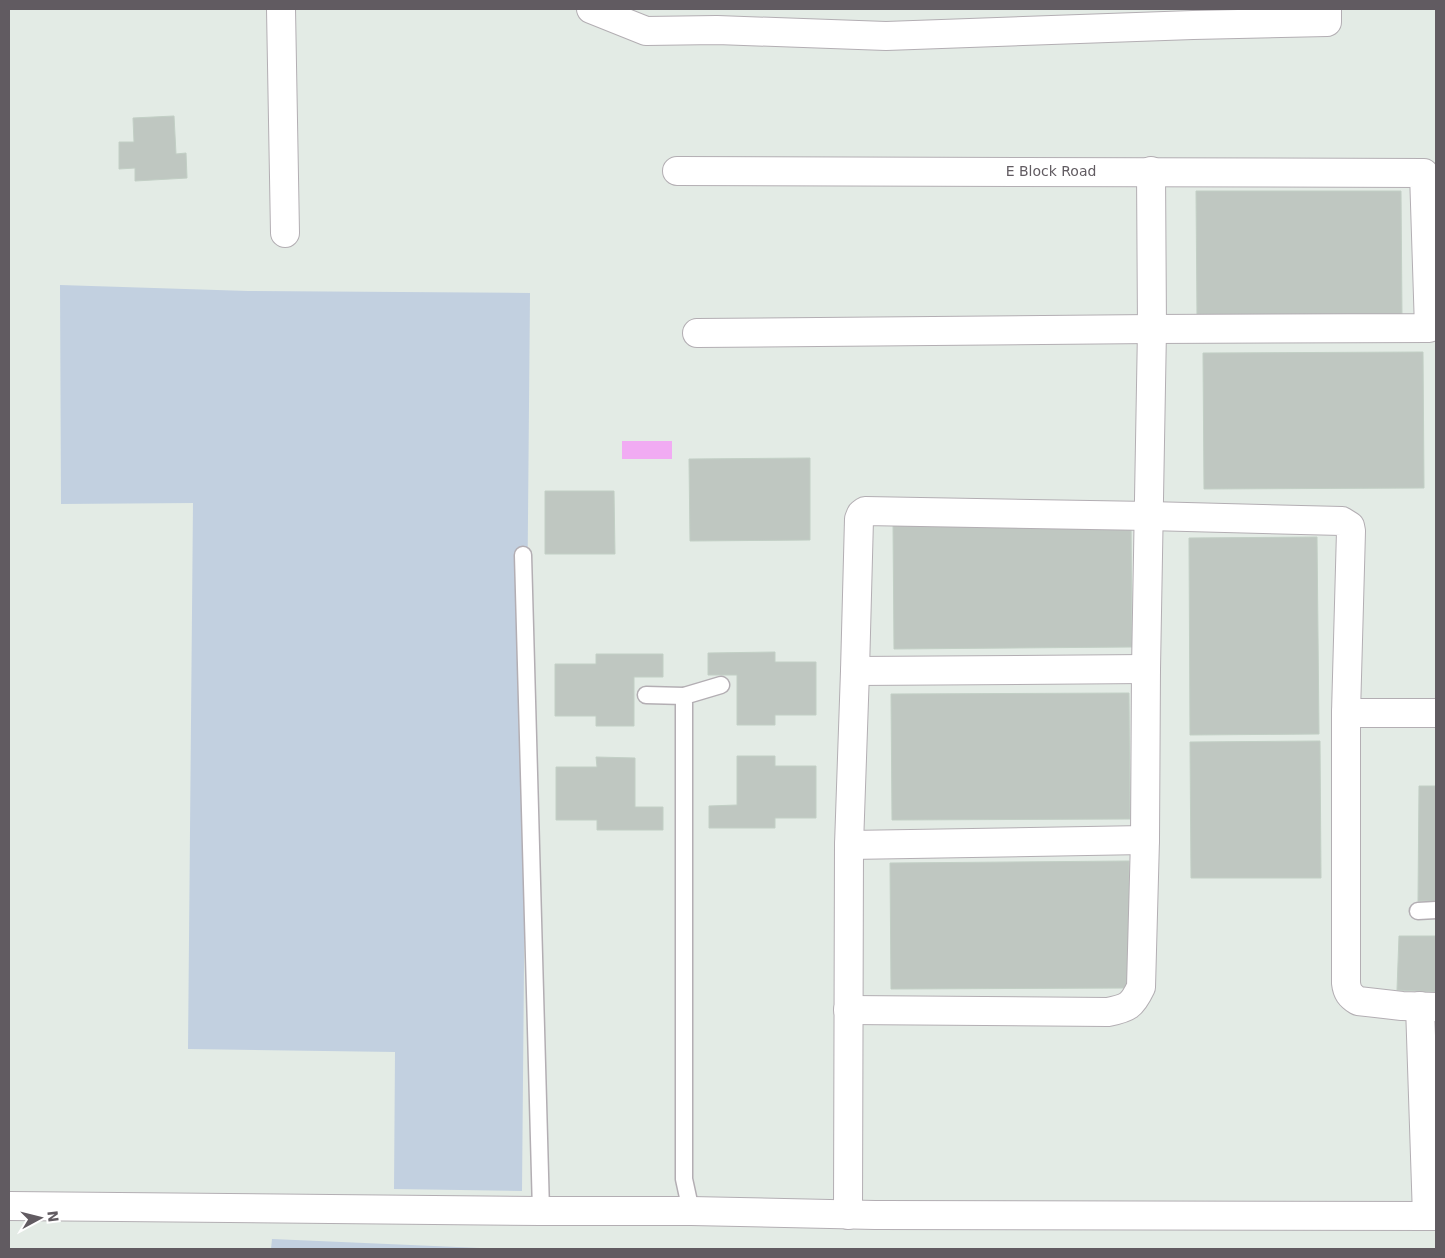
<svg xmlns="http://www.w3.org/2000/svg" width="1445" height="1258" font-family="'DejaVu Sans',sans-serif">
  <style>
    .green { fill: #c2d0e0 }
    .water { fill: #f1abf3 }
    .building { fill: #bfc7c1; stroke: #c2cfc5 }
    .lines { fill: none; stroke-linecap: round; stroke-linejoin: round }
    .lane-casing { stroke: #b3aeb3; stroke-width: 19 }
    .street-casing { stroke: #b3aeb3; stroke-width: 30 }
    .lane { stroke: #fff; stroke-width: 16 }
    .street { stroke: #fff; stroke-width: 28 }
    .labels { text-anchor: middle; stroke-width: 4.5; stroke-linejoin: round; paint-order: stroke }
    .street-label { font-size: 14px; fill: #615b61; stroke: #fff }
  </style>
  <rect width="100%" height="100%" fill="#e3ebe5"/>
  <g class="green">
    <polygon points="60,285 248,291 530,293 522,1191 394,1189 395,1052 188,1049 193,503 61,504"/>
    <polygon points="272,1239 480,1248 480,1249 271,1249"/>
  </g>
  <rect class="water" x="622" y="441" width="50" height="18"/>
  <g class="building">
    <polygon points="174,116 176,154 186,153 187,178 135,181 135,168 119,169 119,142 134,142 133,118"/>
    <polygon points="1196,191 1401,191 1402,316 1197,317"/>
    <polygon points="1423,352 1424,488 1204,489 1203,353"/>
    <polygon points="810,458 810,540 690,541 689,459"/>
    <polygon points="545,491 614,491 615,554 545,554"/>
    <polygon points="1131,521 1132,647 894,649 893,523"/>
    <polygon points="1317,537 1319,734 1190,735 1189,538"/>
    <polygon points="775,652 775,662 816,662 816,715 775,715 775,725 737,725 737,675 708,675 708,653"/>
    <polygon points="596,654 663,654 663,677 634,677 634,726 596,726 596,716 555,716 555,664 596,664"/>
    <polygon points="1129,693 1130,819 892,820 891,694"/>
    <polygon points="1320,741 1321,878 1191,878 1190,742"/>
    <polygon points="737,756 775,756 775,766 816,766 816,818 775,818 775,828 709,828 709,806 737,805"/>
    <polygon points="596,757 635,758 635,807 663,807 663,830 597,830 597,820 556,820 556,767 597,767"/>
    <polygon points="1419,786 1436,786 1436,901 1418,901"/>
    <polygon points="1129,861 1130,988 891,989 890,863"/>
    <polygon points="1399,936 1436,936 1436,992 1397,990"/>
  </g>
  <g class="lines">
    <g class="lane-casing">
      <g id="lane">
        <polyline points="523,555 541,1211"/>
        <polyline points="646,695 684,696"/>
        <polyline points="1418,911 1436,910"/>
        <polyline points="691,1211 684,1179 684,696 721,685"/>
      </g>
    </g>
    <g class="street-casing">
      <g id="street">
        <polyline points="281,9 285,233"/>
        <polyline points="591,9 646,31 717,30 886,36 1193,25 1327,22 1327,9"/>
        <polyline points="677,171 1424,173 1429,328 1152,329 697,333"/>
        <polyline points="855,671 1146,669"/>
        <polyline points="1346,713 1436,713"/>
        <polyline points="849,845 1145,840"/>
        <polyline points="1420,1006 1427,1216"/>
        <path d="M848,1010L1108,1012C1128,1008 1132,1006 1141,987L1145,840L1146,669L1152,329L1151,171"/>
        <polyline points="9,1206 541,1211 691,1211 875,1215 1436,1216"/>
        <path d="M848,1215L849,845L855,671L859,519L861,514L865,511L1149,516L1342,521L1350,526L1351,531L1346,713V983C1347,992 1350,996 1358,1001L1402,1006L1436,1007"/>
      </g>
    </g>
    <use href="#lane" class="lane"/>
    <use href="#street" class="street"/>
  </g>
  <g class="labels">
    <g class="street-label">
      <text x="1051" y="176">E Block Road</text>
    </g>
  </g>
  <rect width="1445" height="1258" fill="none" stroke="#615b61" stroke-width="20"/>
  <g transform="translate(40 1218) rotate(83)" stroke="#ffffff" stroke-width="4" paint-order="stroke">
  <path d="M0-4L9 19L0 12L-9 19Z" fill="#615b61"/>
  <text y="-8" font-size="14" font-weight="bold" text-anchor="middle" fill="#615b61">N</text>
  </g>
</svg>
